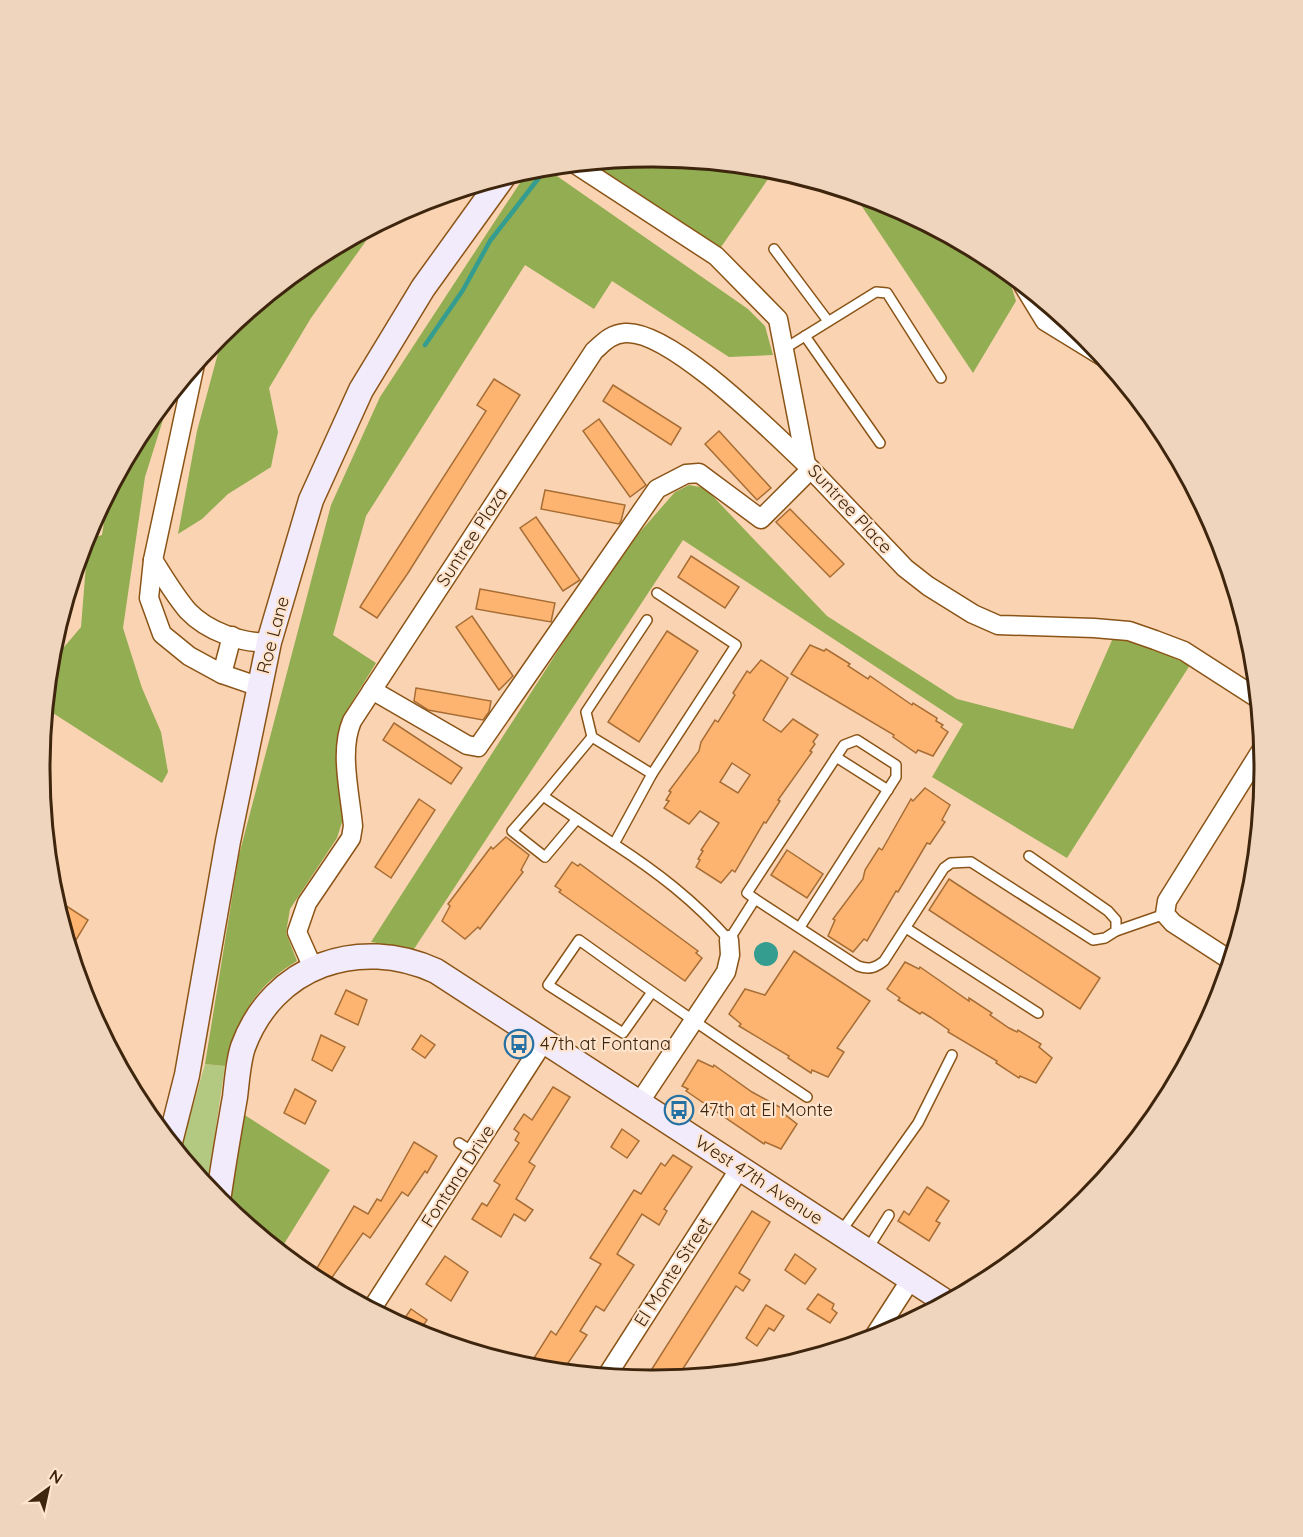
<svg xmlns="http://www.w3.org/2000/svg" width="1303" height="1537" font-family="Quicksand,sans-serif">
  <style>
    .green { fill: #b3c981 }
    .forest { fill: #93ad53 }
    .water { fill: #359d8f }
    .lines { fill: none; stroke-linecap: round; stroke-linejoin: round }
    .stream { stroke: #359d8f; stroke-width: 4.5 }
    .building { fill: #fdb470; stroke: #a76d35; stroke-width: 1.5; fill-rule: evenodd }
    .lane-casing { stroke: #8b5417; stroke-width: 12 }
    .street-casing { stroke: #8b5417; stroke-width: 21 }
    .secondary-casing { stroke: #8b5417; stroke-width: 27 }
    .lane { stroke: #fff; stroke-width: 9 }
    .street { stroke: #fff; stroke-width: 18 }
    .secondary { stroke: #f2ebfc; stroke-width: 24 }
    .labels { text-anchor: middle; stroke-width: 4.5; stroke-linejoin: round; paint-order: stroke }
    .street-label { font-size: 18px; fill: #3e250d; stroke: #fee4cd }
    .poi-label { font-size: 18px; fill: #3e250d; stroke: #fee4cd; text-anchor: start }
    .rim { fill: none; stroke: #3e250d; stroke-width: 3 }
  </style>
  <rect width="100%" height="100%" fill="#fad4b2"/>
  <polygon class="green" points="205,1064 225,1066 207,1187 179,1154"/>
  <g class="forest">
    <polygon points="652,156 771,168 775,169 719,250 590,162"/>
    <path d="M544,167L748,309L765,326L773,355L729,357L612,281L594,309L525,265L366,516L333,635L376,663L347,710L338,733L343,819L337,838L290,909L286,933L297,961C252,988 239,1018 225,1066L205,1064L239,855L331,505L380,397L529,169Z"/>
    <polygon points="853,193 886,203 992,259 1007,272 1016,301 973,373"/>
    <polygon points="378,224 311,318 269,388 278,432 271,467 228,494 202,519 178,534 197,431 224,331 312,259"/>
    <polygon points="172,391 145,477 123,628 142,688 161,732 168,772 162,783 45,708 51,650 59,653 81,627 88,539 102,535 109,490 142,428"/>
    <polygon points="689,485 705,488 827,616 957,699 1073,729 1113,638 1135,641 1190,665 1067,858 932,777 963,724 683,540 414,949 371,942 618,557 675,492"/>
    <polygon points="240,1112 330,1170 279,1252 230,1211"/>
  </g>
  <circle class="water" cx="766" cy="954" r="12"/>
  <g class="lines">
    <polyline class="stream" points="425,345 463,290 490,241 548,166"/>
  </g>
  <g class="building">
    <polygon points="494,379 520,395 408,573 377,618 360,607 486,411 477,405"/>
    <polygon points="613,385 681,428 671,445 603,401"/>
    <polygon points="599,419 646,485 630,497 583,431"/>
    <polygon points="719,431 771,488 757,500 705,444"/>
    <polygon points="545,490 625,505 621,521 619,524 541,509"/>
    <polygon points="790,509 844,564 830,577 776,522"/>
    <polygon points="536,517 580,580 563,591 520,528"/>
    <polygon points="691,556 739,587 725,608 678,577"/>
    <polygon points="480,589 555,603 551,622 476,609"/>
    <polygon points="472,616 513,676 499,690 456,627"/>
    <polygon points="667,631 698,651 639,742 608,722"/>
    <polygon points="810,645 824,651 826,649 850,664 848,666 868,679 870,676 912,705 913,703 937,718 936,721 943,725 941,727 948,732 933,756 918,750 916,753 893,737 894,735 791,674"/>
    <path d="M761,660L788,678L763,720L781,732L793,719L818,735L813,742L815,744L810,751L812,752L778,800L780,801L766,823L764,822L735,872L732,870L721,883L696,867L700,860L698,859L703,851L701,850L719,823L700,811L689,824L664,808L669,801L666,800L671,792L669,791L699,751L701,742L715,720L718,722L730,703L735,695L733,693L747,671L750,673ZM732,763L750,775L738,793L720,782Z"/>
    <polygon points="416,688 491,701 489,712 483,720 428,710 414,701"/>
    <polygon points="394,723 462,768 451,784 383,740"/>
    <polygon points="925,788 950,805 942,820 945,822 930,844 927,843 898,892 896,891 867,941 864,939 853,952 828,936 835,920 833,919 863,879 865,870 879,848 882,850 911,799 913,801"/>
    <polygon points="419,799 435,810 391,878 375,867"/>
    <polygon points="506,837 529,855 521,870 523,872 480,929 478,927 465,939 442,921 450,906 448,904 491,847 493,849"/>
    <polygon points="787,850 823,874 807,898 771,875"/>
    <polygon points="572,862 578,866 580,864 698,951 696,953 702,958 685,981 559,892 561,890 555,886"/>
    <polygon points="949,879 1100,978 1080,1009 929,910"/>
    <polygon points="54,898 88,920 70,950 61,920"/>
    <polygon points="794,951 870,1001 837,1048 844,1052 828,1077 812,1070 811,1073 788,1058 789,1056 739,1026 741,1024 729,1014 745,989 765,995"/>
    <polygon points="905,962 919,969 920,967 969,1001 969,998 992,1013 990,1015 1009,1028 1017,1032 1018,1030 1041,1044 1039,1047 1052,1058 1036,1083 1020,1076 1019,1078 996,1063 997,1061 948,1032 949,1030 930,1017 922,1012 920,1014 898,1000 900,998 887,989"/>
    <polygon points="346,990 367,1000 358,1025 335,1014"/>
    <polygon points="321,1035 345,1047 332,1071 312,1060"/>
    <polygon points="421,1035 435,1045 425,1058 412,1049"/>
    <polygon points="698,1060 713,1067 714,1065 752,1092 785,1110 783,1113 797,1124 781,1149 765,1142 764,1144 686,1091 688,1089 682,1086"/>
    <polygon points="553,1087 570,1097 529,1162 535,1166 516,1199 533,1210 525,1221 514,1214 501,1237 472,1219 482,1203 487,1206 500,1185 494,1181 519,1143 515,1140 519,1133 514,1129 524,1114 532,1120"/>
    <polygon points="295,1089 316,1101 305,1124 284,1113"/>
    <polygon points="622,1129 639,1141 627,1158 611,1147"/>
    <polygon points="414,1142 437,1156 427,1173 425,1171 408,1196 402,1192 370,1238 363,1233 326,1286 311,1278 354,1206 368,1214 377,1199 381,1201"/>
    <polygon points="673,1155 692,1167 664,1209 667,1211 659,1225 642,1214 617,1254 634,1265 604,1311 596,1306 580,1331 587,1335 562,1372 554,1371 534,1358 551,1331 556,1335 601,1264 590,1258 634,1190 641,1194 661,1163 665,1166"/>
    <polygon points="927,1187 949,1201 936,1221 940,1223 929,1241 898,1221 904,1211 909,1215"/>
    <polygon points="752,1211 770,1222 739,1273 750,1280 743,1291 736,1286 677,1378 645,1380"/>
    <polygon points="795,1254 816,1269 805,1284 785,1270"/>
    <polygon points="445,1256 468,1272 451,1301 426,1284"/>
    <polygon points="818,1294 834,1304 832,1309 837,1313 830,1323 807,1309"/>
    <polygon points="766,1305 784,1316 774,1331 769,1328 757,1346 746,1338"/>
    <polygon points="411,1309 427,1320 417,1334 400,1325"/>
  </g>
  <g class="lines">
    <g class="lane-casing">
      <g id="lane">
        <polyline points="774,249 828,321"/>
        <polyline points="805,336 880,443"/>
        <polyline points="784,349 876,292 887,293 941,378"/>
        <path d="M657,593L736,645L652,774L614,844C657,872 695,901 729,940L755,899L858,966C869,970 875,968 884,961L944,868L951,863L971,862L1093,940L1105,938L1116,931V920L1108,911L1029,856"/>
        <polyline points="647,620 586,712 592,737 652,774"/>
        <polyline points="592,737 543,796 614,844"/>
        <polyline points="836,757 888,790"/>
        <polyline points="543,796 512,831 545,857 577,819"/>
        <polyline points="755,899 747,893 844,745 857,740 896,765 896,777 800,927"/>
        <polyline points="906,928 1038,1013"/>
        <polyline points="1116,931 1165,914"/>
        <path d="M652,992L623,1033L548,985L579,940C654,994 730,1046 807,1097"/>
        <polyline points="459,1143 473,1152"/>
        <polyline points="840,1233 918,1123 952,1055"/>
        <polyline points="867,1250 889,1215"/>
      </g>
    </g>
    <g class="street-casing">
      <g id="street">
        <polyline points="575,164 716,256 778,319 806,464 905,568 928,586 973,614 998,625 1094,628 1129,631 1155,640 1184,651 1257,698"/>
        <polyline points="1023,285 1045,321 1102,356"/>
        <polyline points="195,364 153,560 149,598 162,634 189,656 222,674 260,687"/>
        <path d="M153,560C164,577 175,596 188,611C207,631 242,644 269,642"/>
        <polyline points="222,674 232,636"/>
        <polyline points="372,690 467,745 478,747 657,489 686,474 699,473 761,519 811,469"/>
        <polyline points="1230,960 1173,923 1165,914 1167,901 1262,749"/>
        <path d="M313,968L297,932L307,903L351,838L353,826C350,793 339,751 352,721L594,351C604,342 611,334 625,333C670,329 773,433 806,464"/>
        <polyline points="639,1103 726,972 730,955 729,940"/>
        <polyline points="371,1310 544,1041"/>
        <polyline points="873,1338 911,1279"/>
        <polyline points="606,1377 740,1168"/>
      </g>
    </g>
    <g class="secondary-casing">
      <g id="secondary">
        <polyline points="170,1142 187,1075 228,841 269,642 311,500 361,390 423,288 503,177"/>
        <path d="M218,1201C223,1166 229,1131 235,1097C237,1081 238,1062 243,1047C273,965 359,936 436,971L946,1302"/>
      </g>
    </g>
    <use href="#lane" class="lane"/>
    <use href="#street" class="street"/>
    <use href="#secondary" class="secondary"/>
  </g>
  <defs>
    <g id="bus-ring" transform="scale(1.5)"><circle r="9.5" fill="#fee4cd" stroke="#2671a4" stroke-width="1.5"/><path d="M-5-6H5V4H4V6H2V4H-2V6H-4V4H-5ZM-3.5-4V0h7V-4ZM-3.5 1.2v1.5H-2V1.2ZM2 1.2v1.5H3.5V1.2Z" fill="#2671a4"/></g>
  </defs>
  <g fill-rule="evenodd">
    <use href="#bus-ring" x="519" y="1044"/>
    <use href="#bus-ring" x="679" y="1110"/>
  </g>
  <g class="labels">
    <g class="street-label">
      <text transform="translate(850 509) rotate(47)" y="6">Suntree Place</text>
      <text transform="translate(472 537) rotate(-57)" y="6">Suntree Plaza</text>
      <text transform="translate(273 635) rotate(-75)" y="6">Roe Lane</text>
      <text transform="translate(458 1176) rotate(-57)" y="6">Fontana Drive</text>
      <text transform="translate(759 1180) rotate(33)" y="6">West 47th Avenue</text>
      <text transform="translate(673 1272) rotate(-57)" y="6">El Monte Street</text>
    </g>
    <g class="poi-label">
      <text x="540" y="1050">47th at Fontana</text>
      <text x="700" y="1116">47th at El Monte</text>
    </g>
  </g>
  <path d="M0 0H1303V1537H0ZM651 167H653A601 601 0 0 1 1254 768V769A601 601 0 0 1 653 1370H651A601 601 0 0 1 50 769V768A601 601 0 0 1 651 167Z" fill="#efd5be" fill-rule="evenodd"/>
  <path class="rim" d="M651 167H653A601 601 0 0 1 1254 768V769A601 601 0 0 1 653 1370H651A601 601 0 0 1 50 769V768A601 601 0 0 1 651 167Z"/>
  <g transform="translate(48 1489) rotate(33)" stroke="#fee4cd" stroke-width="4.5" paint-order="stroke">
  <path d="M0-4.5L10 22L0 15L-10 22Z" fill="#3e250d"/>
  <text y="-9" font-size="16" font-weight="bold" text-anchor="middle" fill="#3e250d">N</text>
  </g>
</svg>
